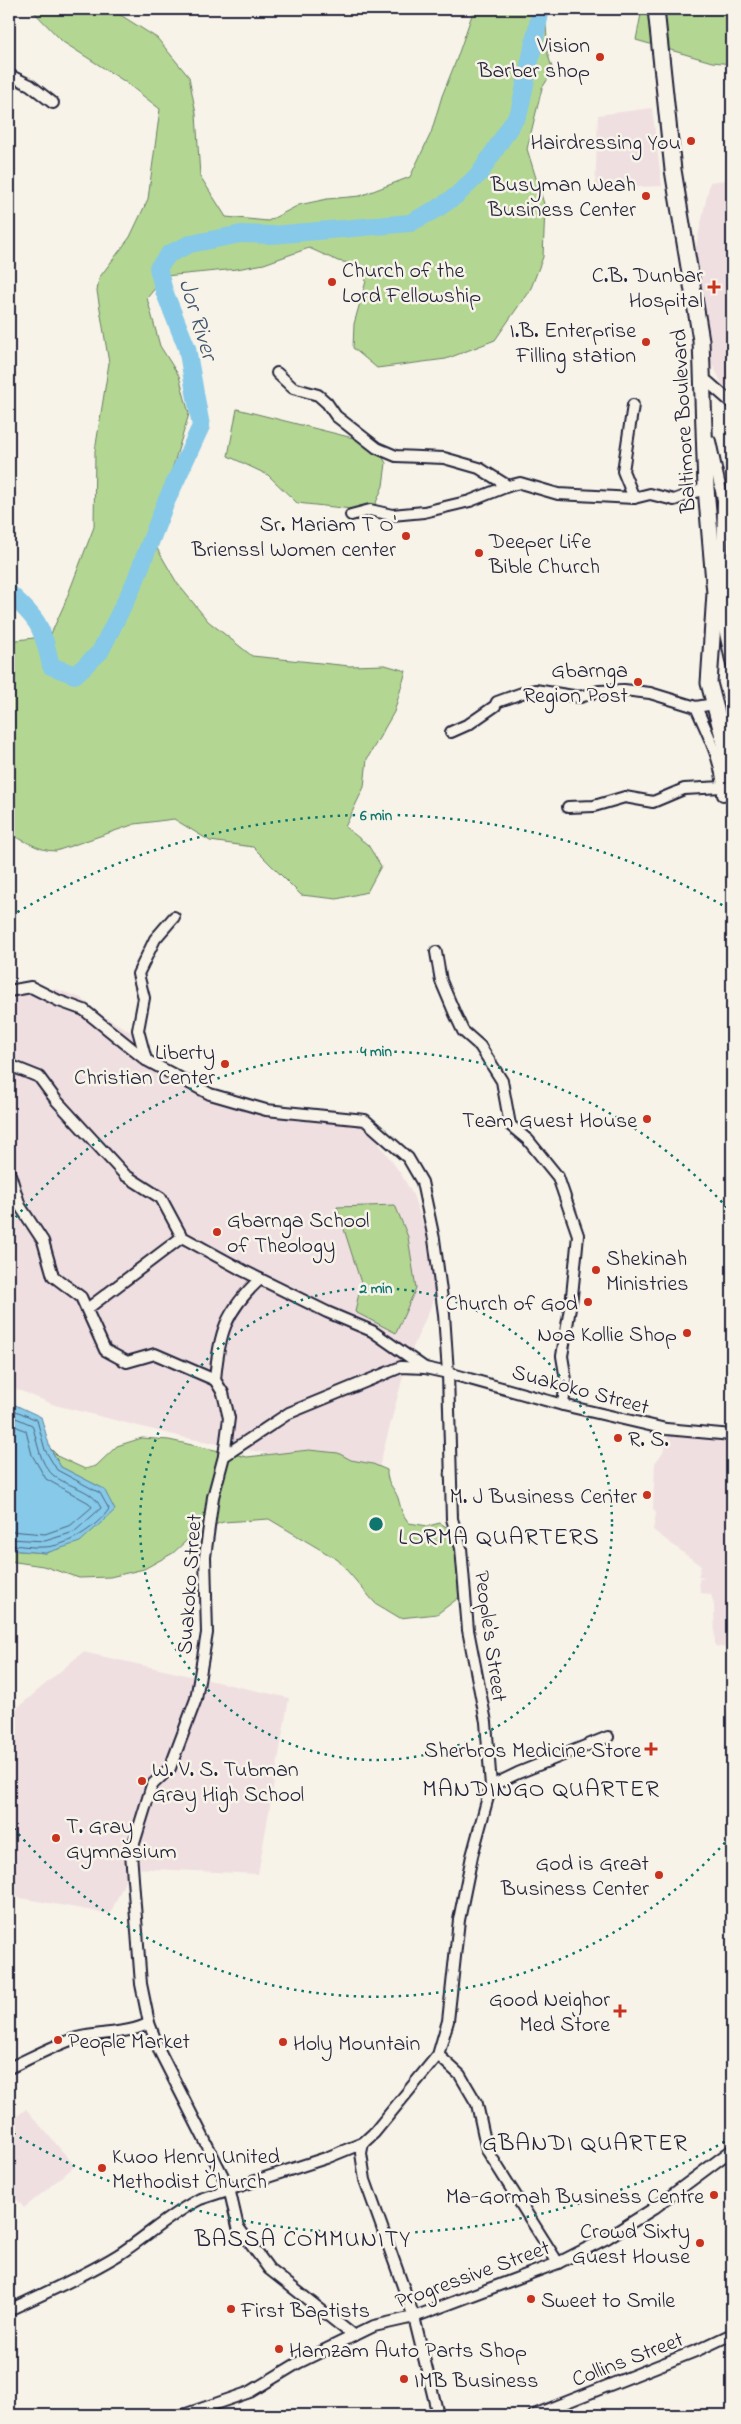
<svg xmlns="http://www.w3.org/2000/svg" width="741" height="2424" font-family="'Indie Flower',sans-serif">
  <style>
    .built { fill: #f0dfe1 }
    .green { fill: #b3d792; stroke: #6a7c66 }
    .water { fill: #87c9e8; stroke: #5f86a3 }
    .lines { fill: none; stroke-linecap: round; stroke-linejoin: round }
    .shore { stroke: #4a6580; stroke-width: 1 }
    .river { stroke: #87c9e8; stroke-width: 18 }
    .minor-casing { stroke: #22223b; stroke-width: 14 }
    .highway-casing { stroke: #22223b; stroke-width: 19 }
    .minor { stroke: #f7f3e8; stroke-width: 10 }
    .highway { stroke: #f7f3e8; stroke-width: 15 }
    .ring { fill: none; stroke: #0f766e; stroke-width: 2.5; stroke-dasharray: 2.5 5 }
    .poi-dot { fill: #c8321e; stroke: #f7f3e8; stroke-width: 2 }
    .labels { text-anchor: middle; stroke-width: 5; stroke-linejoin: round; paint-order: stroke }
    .poi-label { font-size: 22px; fill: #22223b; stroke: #f7f3e8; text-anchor: end }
    .street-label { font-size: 22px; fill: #22223b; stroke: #f7f3e8 }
    .water-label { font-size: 24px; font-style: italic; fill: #40546f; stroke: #f7f3e8 }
    .neighbourhood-label { font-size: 24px; letter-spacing: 1px; fill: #22223b; stroke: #f7f3e8 }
    .centre { fill: #0f766e; stroke: #f7f3e8; stroke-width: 2.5 }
    .ring-label { font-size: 15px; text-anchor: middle; font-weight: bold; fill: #0f766e; stroke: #f7f3e8; stroke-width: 5; stroke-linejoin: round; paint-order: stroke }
  </style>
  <rect width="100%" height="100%" fill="#f7f3e8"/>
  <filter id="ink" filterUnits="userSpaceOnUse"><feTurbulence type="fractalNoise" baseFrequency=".02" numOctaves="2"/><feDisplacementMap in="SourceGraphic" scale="10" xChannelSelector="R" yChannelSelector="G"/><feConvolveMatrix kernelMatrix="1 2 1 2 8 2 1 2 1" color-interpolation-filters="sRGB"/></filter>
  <g filter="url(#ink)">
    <g class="built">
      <polygon points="652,108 662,186 595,189 598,115"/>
      <polygon points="732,179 732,385 723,386 704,347 693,260 710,182"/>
      <polygon points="56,989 81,998 100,1014 143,1039 154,1070 247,1105 367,1127 401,1174 413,1195 421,1218 430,1247 436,1295 407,1361 377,1475 182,1437 55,1405 9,1386 9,1004 27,990"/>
      <polygon points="668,1436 732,1440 732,1649 715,1646 714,1605 711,1594 700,1593 699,1579 705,1578 698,1577 701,1566 653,1530 656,1513 653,1508 655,1463 663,1452"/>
      <polygon points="83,1652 289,1698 258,1874 131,1868 110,1914 9,1896 9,1715"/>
      <polygon points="26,2109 75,2166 24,2208 9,2190 9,2123"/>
    </g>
    <g class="green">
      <path d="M31,9H111L157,38L189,77L196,114L200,176L226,217L268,221L299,205L327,199L360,196L410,177L431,133L442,96L456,61L474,9H545L548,55L553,71L542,88L527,149L545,207L543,257L531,288L495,340L446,359L377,368L353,348L354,324L366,281L359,265L338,261L309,248L264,264L237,269L165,276L147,298L160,346L179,376L189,414L151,538L177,583L208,621L252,656L350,666L385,665L406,671L394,712L367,759L364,787L345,827L368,845L381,866L367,892L337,899L301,895L253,847L210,841L174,819L135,824L56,851C37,851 27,840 9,835V641L50,636L64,605L94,527L95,451L109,363L97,291L99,278L130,237L148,199L160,109L124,81L63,42Z"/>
      <polygon points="642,9 732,9 732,64 712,62 636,40"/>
      <polygon points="237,409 357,439 377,448 386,463 383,486 375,505 361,510 297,503 268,475 228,456"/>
      <polygon points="395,1205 408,1237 416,1288 396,1333 355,1312 361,1283 337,1207"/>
      <path d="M142,1438L169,1440L247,1457L309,1450L338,1453L351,1460L373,1464L387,1470C386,1483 394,1487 398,1498C402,1511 400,1511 409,1523L428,1526L440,1523L451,1530L461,1549L457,1569L461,1596L437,1614L400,1618L375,1603L338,1560L269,1519L223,1522L197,1531L173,1553L144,1569L110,1577L79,1578L43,1566L9,1561V1550L46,1553L104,1489L61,1467L50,1448L59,1457L85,1469L96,1466L117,1446Z"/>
    </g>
    <polygon class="water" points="9,1402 41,1417 50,1448 61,1467 104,1489 115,1510 80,1542 46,1553 9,1550"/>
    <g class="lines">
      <g class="shore">
        <path d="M9,1408L37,1420L45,1450L57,1470L100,1493L109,1509C97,1527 66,1547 44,1547C32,1548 20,1545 9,1545"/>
        <path d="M9,1415L32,1425C38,1442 39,1463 53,1475C69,1488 92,1488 101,1508L74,1532L45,1541L9,1539"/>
        <polyline points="9,1423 26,1431 32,1455 46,1479 89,1503 92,1507 71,1525 45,1534 9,1531"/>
      </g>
      <path class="river" d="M9,593C39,620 42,626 51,666L75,675L100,652L134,584L165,504L201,426L187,348L164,291L158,268L169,254L190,244L241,234L272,235L410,223L440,207L457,195L480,173L519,113L541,9"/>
      <g class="minor-casing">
        <g id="minor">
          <polyline points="9,75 30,85 53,103"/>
          <polyline points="277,373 293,388 318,395 327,403 336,416 377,448 396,456 444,458 479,468 508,486 520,483 558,494 634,498 650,494 674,500 706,488"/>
          <polyline points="708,382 732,403"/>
          <polyline points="633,405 623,471 634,498"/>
          <polyline points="710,441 723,500 722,566 725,633 732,665"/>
          <polyline points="351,515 370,510 392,515 424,512 470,501 508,486"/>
          <path d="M696,707C708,734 724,765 723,795"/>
          <polyline points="451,732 469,724 495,706 497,702 522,693 535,690 580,697 599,691 624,690 650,693 696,707 714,704"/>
          <polyline points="568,807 594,806 625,797 653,802 684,789 723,787"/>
          <polyline points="436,952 441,981 455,1014 463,1031 480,1046 502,1081 510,1125 528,1140 558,1177 578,1235 572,1296 562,1356 566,1380 563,1405"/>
          <polyline points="9,991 31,987 59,1001 84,1010 146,1060"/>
          <polyline points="9,1065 39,1077 56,1100 125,1175 161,1198 182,1237 244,1271 327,1312 372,1331 425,1368"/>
          <polyline points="9,1171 20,1206 43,1241 53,1276 81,1297 105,1350 127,1362 155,1354 215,1380 223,1393 229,1418 224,1456"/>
          <polyline points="87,1309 182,1237"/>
          <path d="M215,1380C219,1333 225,1312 260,1279"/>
          <polyline points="491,1786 518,1773 608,1737"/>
          <polyline points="438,2055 460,2075 477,2104 487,2150 558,2263"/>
          <path d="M9,2068C31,2058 54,2045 77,2038C100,2032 130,2034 149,2023"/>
          <polyline points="363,2143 361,2153 365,2180 414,2317 438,2415"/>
          <path d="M9,2310C45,2293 84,2276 118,2255C146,2237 170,2214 200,2199L326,2158L363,2143L374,2133L438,2055L448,2021L459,1920L472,1856L491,1786L486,1722L468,1630L461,1548L452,1519L448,1373L444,1314L434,1239L422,1182L408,1158L365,1120L266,1110L210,1094L146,1060L138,1030L144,998L138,974L155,939L174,917"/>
          <polyline points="354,2336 269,2269 238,2227 229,2188 160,2052 149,2023 141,1984 131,1853 152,1785 170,1768 196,1699 207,1633 205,1557 213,1497 224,1456 289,1413 401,1367 425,1368 448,1373 563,1405 666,1429 732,1435"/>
          <polyline points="183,2415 250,2392 298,2363 374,2326 414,2317 558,2263 607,2238 653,2209 732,2150"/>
          <polyline points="534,2415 698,2350 732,2334"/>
        </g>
      </g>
      <g class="highway-casing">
        <polyline id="highway" points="656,9 673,170 701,340 706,488 715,593 709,683 732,770"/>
      </g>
      <use href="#minor" class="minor"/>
      <use href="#highway" class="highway"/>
    </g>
  </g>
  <g class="ring">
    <circle cx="376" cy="1524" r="236"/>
    <path d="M730 1837A473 473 0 0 1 11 1825M11 1223A473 473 0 0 1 730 1211"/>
    <path d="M731 2138A709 709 0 0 1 11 2132M11 916A709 709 0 0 1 731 910"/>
  </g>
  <g class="poi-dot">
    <circle cx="600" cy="57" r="5"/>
    <circle cx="691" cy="141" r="5"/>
    <circle cx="646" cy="196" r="5"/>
    <circle cx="332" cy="282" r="5"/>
    <path d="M711.5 279.5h5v5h5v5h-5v5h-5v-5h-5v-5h5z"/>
    <circle cx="646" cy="342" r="5"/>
    <circle cx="406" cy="536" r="5"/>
    <circle cx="479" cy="553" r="5"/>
    <circle cx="638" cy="682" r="5"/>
    <circle cx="225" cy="1064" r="5"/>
    <circle cx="647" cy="1119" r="5"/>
    <circle cx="217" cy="1232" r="5"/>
    <circle cx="596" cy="1270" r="5"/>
    <circle cx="588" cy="1302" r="5"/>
    <circle cx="687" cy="1333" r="5"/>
    <circle cx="618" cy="1438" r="5"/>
    <circle cx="647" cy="1495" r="5"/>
    <path d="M648.5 1741.5h5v5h5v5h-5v5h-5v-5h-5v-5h5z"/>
    <circle cx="142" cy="1781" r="5"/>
    <circle cx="56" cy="1838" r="5"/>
    <circle cx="659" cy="1875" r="5"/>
    <path d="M617.5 2003.5h5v5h5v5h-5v5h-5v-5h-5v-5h5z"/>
    <circle cx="58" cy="2040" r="5"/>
    <circle cx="283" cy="2042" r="5"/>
    <circle cx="102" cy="2168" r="5"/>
    <circle cx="714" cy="2195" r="5"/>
    <circle cx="700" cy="2243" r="5"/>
    <circle cx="531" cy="2299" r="5"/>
    <circle cx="231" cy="2309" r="5"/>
    <circle cx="279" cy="2349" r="5"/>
    <circle cx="404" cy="2379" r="5"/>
  </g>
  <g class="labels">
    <g class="poi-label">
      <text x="590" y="52">Vision<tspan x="590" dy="25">Barber shop</tspan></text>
      <text x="681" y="149">Hairdressing You</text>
      <text x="636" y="191">Busyman Weah<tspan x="636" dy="25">Business Center</tspan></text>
      <text x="342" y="277" text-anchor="start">Church of the<tspan x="342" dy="25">Lord Fellowship</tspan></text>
      <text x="703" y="282">C.B. Dunbar<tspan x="703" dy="25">Hospital</tspan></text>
      <text x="636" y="337">I.B. Enterprise<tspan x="636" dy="25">Filling station</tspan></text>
      <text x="396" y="531">Sr. Mariam T O'<tspan x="396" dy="25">Brienssl Women center</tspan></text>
      <text x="489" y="548" text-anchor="start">Deeper Life<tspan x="489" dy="25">Bible Church</tspan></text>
      <text x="628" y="677">Gbarnga<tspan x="628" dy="25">Region Post</tspan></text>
      <text x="215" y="1059">Liberty<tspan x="215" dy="25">Christian Center</tspan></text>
      <text x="637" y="1127">Team Guest House</text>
      <text x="227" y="1227" text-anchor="start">Gbarnga School<tspan x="227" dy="25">of Theology</tspan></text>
      <text x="606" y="1265" text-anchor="start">Shekinah<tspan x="606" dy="25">Ministries</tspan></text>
      <text x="578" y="1310">Church of God</text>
      <text x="677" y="1341">Noa Kollie Shop</text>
      <text x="628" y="1446" text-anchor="start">R. S.</text>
      <text x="637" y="1503">M. J Business Center</text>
      <text x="641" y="1757">Sherbros Medicine Store</text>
      <text x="152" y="1776" text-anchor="start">W. V. S. Tubman<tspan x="152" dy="25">Gray High School</tspan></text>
      <text x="66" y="1833" text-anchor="start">T. Gray<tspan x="66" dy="25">Gymnasium</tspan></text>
      <text x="649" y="1870">God is Great<tspan x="649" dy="25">Business Center</tspan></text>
      <text x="610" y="2006">Good Neighor<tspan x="610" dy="25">Med Store</tspan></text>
      <text x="68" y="2048" text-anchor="start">People Market</text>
      <text x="293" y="2050" text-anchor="start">Holy Mountain</text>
      <text x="112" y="2163" text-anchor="start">Kuoo Henry United<tspan x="112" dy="25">Methodist Church</tspan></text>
      <text x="704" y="2203">Ma-Gormah Business Centre</text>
      <text x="690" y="2238">Crowd Sixty<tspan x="690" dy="25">Guest House</tspan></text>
      <text x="541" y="2307" text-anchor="start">Sweet to Smile</text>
      <text x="241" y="2317" text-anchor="start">First Baptists</text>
      <text x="289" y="2357" text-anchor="start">Hamzam Auto Parts Shop</text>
      <text x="414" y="2387" text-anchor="start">IMB Business</text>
    </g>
    <g class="street-label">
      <text transform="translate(682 421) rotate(-93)" y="8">Baltimore Boulevard</text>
      <text transform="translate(581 1388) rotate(15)" y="8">Suakoko Street</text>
      <text transform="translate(188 1584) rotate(-86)" y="8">Suakoko Street</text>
      <text transform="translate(492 1636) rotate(82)" y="8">People's Street</text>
      <text transform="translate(472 2273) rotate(-20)" y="8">Progressive Street</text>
      <text transform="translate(627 2358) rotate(-21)" y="8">Collins Street</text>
    </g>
    <g class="water-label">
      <text transform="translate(199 319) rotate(73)" y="8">Jor River</text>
    </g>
    <g class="neighbourhood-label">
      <text x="499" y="1544">LORMA QUARTERS</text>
      <text x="541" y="1796">MANDINGO QUARTER</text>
      <text x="585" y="2150">GBANDI QUARTER</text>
      <text x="303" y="2246">BASSA COMMUNITY</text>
    </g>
  </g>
  <circle cx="376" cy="1524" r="8" class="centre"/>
  <g class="ring-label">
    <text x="376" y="820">6 min</text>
    <text x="376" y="1056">4 min</text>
    <text x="376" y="1293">2 min</text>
  </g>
  <rect width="741" height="2424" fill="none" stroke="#f7f3e8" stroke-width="30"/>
  <rect x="15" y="15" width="711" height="2394" fill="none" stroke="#22223b" stroke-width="2" filter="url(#ink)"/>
</svg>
